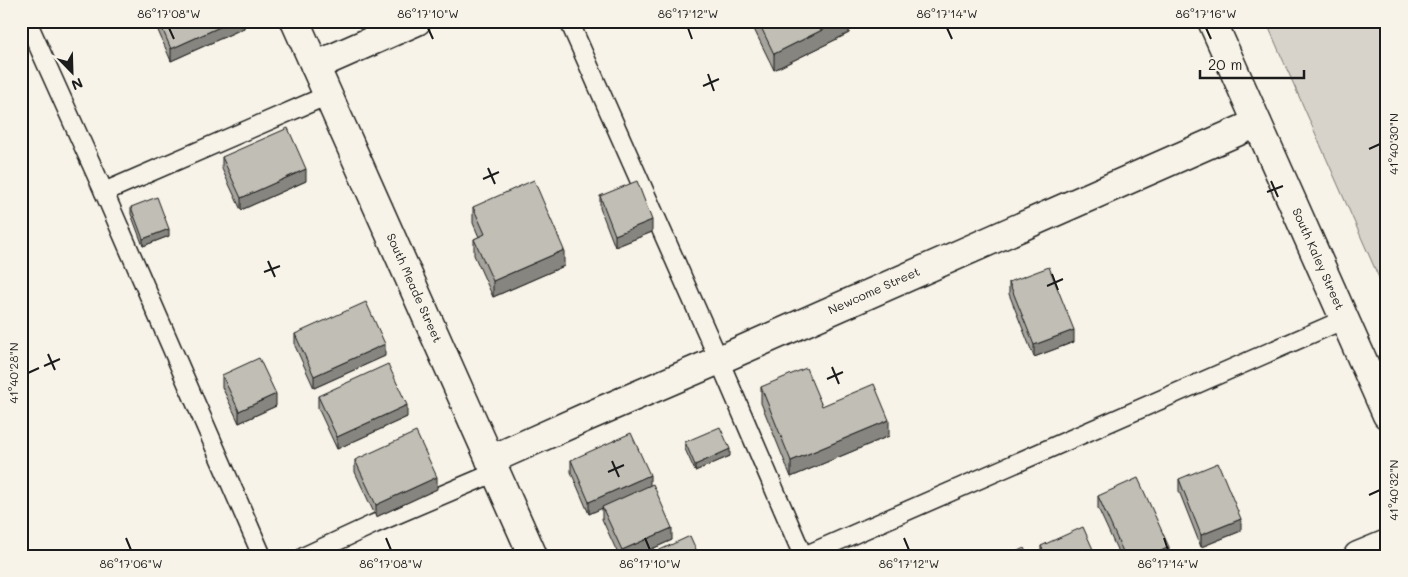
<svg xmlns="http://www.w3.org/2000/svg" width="1408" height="577" font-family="Mali,sans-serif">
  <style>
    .green { fill: #d7d3cb; stroke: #7a7874 }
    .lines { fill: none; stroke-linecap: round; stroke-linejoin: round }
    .service-casing { stroke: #1c1c1c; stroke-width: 21 }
    .minor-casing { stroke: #1c1c1c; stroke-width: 31 }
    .tertiary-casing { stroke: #1c1c1c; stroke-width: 31 }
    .service { stroke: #f7f3e8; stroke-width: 18 }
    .minor { stroke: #f7f3e8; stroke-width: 28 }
    .tertiary { stroke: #f7f3e8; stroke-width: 28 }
    .wall { fill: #a5a39c; stroke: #1c1c1c }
    .shaded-wall { fill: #86857f; stroke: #1c1c1c }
    .building { fill: #c0beb5; stroke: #1c1c1c }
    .ticks { fill: none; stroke: #1c1c1c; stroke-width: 2 }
    .labels { text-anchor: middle; stroke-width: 4.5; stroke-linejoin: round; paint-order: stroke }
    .street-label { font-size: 12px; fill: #1c1c1c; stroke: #f7f3e8 }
    .neatline { fill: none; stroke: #1c1c1c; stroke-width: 2 }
    .ticks-label { font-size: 12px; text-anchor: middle; fill: #1c1c1c }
  </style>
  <rect width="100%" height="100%" fill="#f7f3e8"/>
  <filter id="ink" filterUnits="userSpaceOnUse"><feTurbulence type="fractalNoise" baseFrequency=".02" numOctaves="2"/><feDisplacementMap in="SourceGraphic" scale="10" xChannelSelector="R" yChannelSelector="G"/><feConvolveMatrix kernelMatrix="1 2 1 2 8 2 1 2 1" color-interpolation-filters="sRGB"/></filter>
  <g filter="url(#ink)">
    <polygon class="green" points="1266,21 1387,21 1387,296 1279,51"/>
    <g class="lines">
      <g class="service-casing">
        <g id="service">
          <polyline points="27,21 104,192 262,556"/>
          <polyline points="569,21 719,360 803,556"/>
          <polyline points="104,192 328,95"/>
          <polyline points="305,556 374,524 496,472"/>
          <polyline points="804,556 1345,319"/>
        </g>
      </g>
      <g class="minor-casing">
        <g id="minor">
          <polyline points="295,21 533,556"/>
          <polyline points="315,66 417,21"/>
          <polyline points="490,460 584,418 719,360 1257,123"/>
          <polyline points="1358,556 1387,544"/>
        </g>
      </g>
      <g class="tertiary-casing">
        <polyline id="tertiary" points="1212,21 1387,415"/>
      </g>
      <use href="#service" class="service"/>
      <use href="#minor" class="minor"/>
      <use href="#tertiary" class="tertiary"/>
    </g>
    <g class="wall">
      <polygon points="154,21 244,21 244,28 171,61"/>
      <polygon points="750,21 849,21 849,33 774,70"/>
      <polygon points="222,157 306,181 241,210 222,169"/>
      <polygon points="600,196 652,232 615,247 600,208"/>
      <polygon points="131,207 169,236 143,246 131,214"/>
      <polygon points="473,207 564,266 493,297 474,255 474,239 479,237 473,223"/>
      <polygon points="1009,282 1074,342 1034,357 1009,294"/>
      <polygon points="295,334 385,356 314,388 295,346"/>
      <polygon points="222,375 276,406 239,423 222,387"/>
      <polygon points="761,387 822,406 889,436 791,477 761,403"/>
      <polygon points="318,396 407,417 337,449 318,408"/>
      <polygon points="685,442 730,456 695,471 685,449"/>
      <polygon points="355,460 437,489 376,517 355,472"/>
      <polygon points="571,460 650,486 672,540 636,556 619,556 602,519 602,508 589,514 571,472"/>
      <polygon points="1179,479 1241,531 1201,547 1179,491"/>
      <polygon points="1098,496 1169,556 1120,556 1098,508"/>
      <polygon points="1041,546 1096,556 1041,556"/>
    </g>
    <g class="shaded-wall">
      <polygon points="233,21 244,21 244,28 171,61 171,49"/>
      <polygon points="840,21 849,21 849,33 774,70 774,54"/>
      <polygon points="306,169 306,181 241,210 241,198"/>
      <polygon points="652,220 652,232 615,247 615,235"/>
      <polygon points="169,229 169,236 143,246 143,239"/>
      <polygon points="564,250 564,266 493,297 493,281"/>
      <polygon points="1074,330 1074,342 1034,357 1034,345"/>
      <polygon points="385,344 385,356 314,388 314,376"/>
      <polygon points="276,394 276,406 239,423 239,411"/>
      <polygon points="407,405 407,417 337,449 337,437"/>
      <polygon points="889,420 889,436 791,477 791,461"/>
      <polygon points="730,449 730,456 695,471 695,465"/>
      <polygon points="650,475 650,487 589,514 589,502"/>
      <polygon points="437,477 437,489 376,517 376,505"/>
      <polygon points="1241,519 1241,531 1201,547 1201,535"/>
      <polygon points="672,528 672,540 636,556 622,556 622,550"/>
      <polygon points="1169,547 1169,556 1151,556"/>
    </g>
    <g class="building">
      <polygon points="159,21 233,21 171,49"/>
      <polygon points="758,21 840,21 774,54"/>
      <polygon points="288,128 306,169 241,198 222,157"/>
      <polygon points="534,180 564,250 493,281 474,239 485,234 473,207"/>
      <polygon points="637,181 652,220 615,235 600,196"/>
      <polygon points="157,197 169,229 143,239 131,207"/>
      <polygon points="1049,267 1074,330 1034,345 1009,282"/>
      <polygon points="366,302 385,344 314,376 295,334"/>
      <polygon points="259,358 276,394 239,411 222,375"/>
      <polygon points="388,364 407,405 337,437 318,396"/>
      <polygon points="806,368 822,406 874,384 889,420 791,461 761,387"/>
      <polygon points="720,427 730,449 695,465 685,442"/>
      <polygon points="416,432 437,477 376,505 355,460"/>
      <polygon points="631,433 650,475 589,502 571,460"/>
      <polygon points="1218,463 1241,519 1201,535 1179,479"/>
      <polygon points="1138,478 1169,547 1151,556 1125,556 1098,496"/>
      <polygon points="653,484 672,528 622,550 602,507"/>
      <polygon points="1083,527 1096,556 1046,556 1041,546"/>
      <polygon points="690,536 699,556 647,556"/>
      <polygon points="1024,548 1028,556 1008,556"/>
    </g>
  </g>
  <path class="ticks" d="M169,28L174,39M428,28L433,39M688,28L692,39M947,28L952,39M1206,28L1211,39M708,74L714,91M703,86L719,79M1369,149L1380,144M488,168L495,184M483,179L499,172M1271,181L1278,197M1267,192L1283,186M268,261L275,277M264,272L280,266M1052,274L1058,290M1047,286L1063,279M48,354L55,370M44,366L60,359M832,367L839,384M28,373L39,368M827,379L843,372M612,461L619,477M608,472L624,465M1369,495L1380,490M126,538L131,550M386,538L391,550M645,538L650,550M904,538L909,550M1164,538L1168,550"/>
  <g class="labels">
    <g class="street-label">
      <text transform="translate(1318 259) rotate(66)" y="4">South Kaley Street</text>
      <text transform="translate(414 288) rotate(66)" y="4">South Meade Street</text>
      <text transform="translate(874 291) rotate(-24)" y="4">Newcome Street</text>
    </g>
  </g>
  <rect width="1408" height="577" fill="none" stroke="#f7f3e8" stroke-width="55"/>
  <g transform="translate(72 72) rotate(157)" stroke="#f7f3e8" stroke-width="4" paint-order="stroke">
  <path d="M0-4L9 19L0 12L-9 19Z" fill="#1c1c1c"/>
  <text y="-8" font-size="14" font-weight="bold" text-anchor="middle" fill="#1c1c1c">N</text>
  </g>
  <path d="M1200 70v8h104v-8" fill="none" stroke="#1c1c1c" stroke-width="2.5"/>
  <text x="1208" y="70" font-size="15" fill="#1c1c1c" stroke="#f7f3e8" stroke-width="4" paint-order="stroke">20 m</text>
  <rect x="28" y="28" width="1352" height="522" class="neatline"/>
  <g class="ticks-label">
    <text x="169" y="18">86°17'08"W</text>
    <text x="428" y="18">86°17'10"W</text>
    <text x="688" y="18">86°17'12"W</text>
    <text x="947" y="18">86°17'14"W</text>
    <text x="1206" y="18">86°17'16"W</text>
    <text transform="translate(1394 144) rotate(-90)" y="4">41°40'30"N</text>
    <text transform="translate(14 373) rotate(-90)" y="4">41°40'28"N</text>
    <text transform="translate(1394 490) rotate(-90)" y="4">41°40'32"N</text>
    <text x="131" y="568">86°17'06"W</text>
    <text x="391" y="568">86°17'08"W</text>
    <text x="650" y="568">86°17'10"W</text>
    <text x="909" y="568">86°17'12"W</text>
    <text x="1168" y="568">86°17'14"W</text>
  </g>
</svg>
